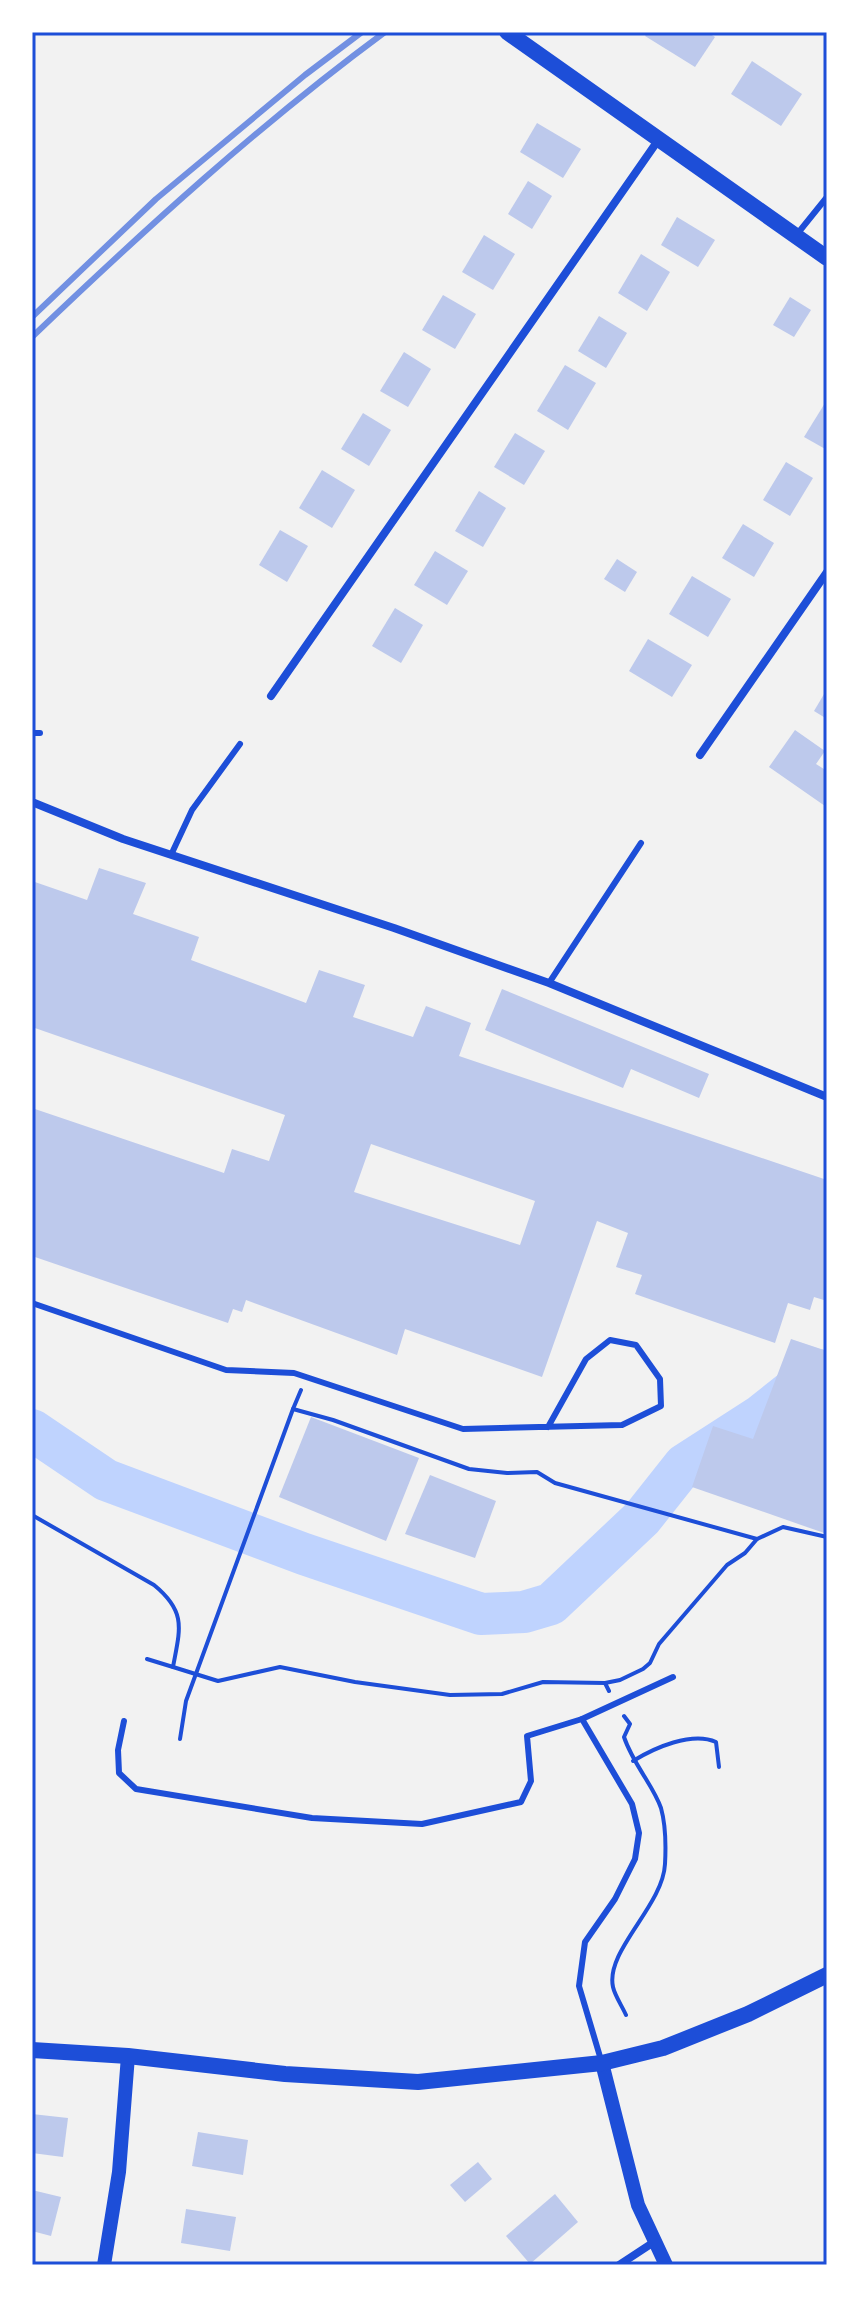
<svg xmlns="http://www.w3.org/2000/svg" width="859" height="2297" font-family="Roboto,sans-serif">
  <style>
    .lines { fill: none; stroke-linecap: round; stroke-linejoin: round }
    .river { stroke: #bfd3fe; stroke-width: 42 }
    .building { fill: #bdc9ec; fill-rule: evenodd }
    .path { stroke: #1d4ed8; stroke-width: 4 }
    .service { stroke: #1d4ed8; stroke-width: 6 }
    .minor { stroke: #1d4ed8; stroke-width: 8 }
    .tertiary { stroke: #1d4ed8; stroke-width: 14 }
    .secondary { stroke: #1d4ed8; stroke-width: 16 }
    .rail { stroke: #7290e2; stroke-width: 6 }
    .neatline { fill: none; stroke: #1d4ed8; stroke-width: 3 }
  </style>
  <rect width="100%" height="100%" fill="#f2f2f2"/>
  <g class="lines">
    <polyline class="river" points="32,1430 106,1480 304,1554 481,1614 524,1612 551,1604 642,1518 684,1465 760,1416 818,1370 827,1372"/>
  </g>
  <g class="building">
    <polygon points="648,32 707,32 715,37 695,67 645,36"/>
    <polygon points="752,61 802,94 781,126 731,94"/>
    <polygon points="537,123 581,149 563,178 520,152"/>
    <polygon points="528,181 552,196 532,229 508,214"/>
    <polygon points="677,217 715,240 698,267 661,245"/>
    <polygon points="484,235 515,254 493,290 462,272"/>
    <polygon points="641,254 670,272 647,311 618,293"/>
    <polygon points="443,295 476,314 455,349 422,330"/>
    <polygon points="790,297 811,310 794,337 773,325"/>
    <polygon points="599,316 627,333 606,368 578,351"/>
    <polygon points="404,352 431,369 408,407 380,391"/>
    <polygon points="565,365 596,383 568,430 537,411"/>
    <polygon points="825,403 827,404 827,450 804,437"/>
    <polygon points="363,413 391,430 369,466 341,449"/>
    <polygon points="515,433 545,451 524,485 494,467"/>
    <polygon points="786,462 813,478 790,516 763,500"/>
    <polygon points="322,470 355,490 332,528 299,508"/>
    <polygon points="479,491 506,508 483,547 455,531"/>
    <polygon points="743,524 774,543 754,577 722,558"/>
    <polygon points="280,530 308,546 287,582 259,565"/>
    <polygon points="435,551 468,571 447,605 414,585"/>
    <polygon points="617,559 637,572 625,592 604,579"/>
    <polygon points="692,576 731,599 708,637 669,614"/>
    <polygon points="395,608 423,625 401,663 372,646"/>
    <polygon points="648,639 692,665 672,697 629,671"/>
    <polygon points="827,689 827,719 814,711"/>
    <polygon points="795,730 825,751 816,764 827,771 825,806 769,767"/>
    <path d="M99,868L146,883L133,914L199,937L191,960L306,1003L319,970L365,985L353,1017L413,1037L426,1006L471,1023L459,1056L827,1180V1301L814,1297L810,1310L788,1303L775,1343L635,1294L642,1275L616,1267L628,1233L597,1221L542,1377L405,1329L397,1355L246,1300L242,1312L233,1309L228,1323L32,1256V1108L224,1173L232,1149L269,1161L285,1115L32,1027V881L87,900ZM371,1144L535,1201L520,1245L354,1192Z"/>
    <polygon points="502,989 709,1074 699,1098 631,1069 623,1088 485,1030"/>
    <polygon points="791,1339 827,1351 827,1534 692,1487 713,1426 753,1439"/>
    <polygon points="311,1417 419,1458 386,1541 279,1497"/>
    <polygon points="430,1475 496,1501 475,1558 405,1534"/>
    <polygon points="32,2114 68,2118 63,2157 32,2153"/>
    <polygon points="198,2132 248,2140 243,2175 192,2166"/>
    <polygon points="478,2162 492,2179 465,2202 450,2185"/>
    <polygon points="32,2190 61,2197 51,2236 32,2231"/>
    <polygon points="555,2194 578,2222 530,2264 506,2236"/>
    <polygon points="186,2209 236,2217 230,2251 181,2243"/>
  </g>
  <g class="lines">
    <g class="path">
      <polyline points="301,1390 293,1409 333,1420 469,1469 507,1473 537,1472 555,1483 757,1539"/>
      <path d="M32,1515L154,1585C187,1612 180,1629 173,1667L147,1659"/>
      <polyline points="173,1667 218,1681 280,1667 355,1682 450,1695 502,1694 543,1682 605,1683 609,1691"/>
      <polyline points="605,1683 620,1680 643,1669 650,1663 659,1644 727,1565 745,1553 757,1539 783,1527 827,1537"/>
      <path d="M624,1716L630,1724L624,1737C633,1764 653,1785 661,1808C666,1826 666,1846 665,1864C663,1906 605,1951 613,1987C615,1996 622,2006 626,2015"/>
      <polyline points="180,1739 186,1701 293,1409"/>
      <path d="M633,1761C654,1748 692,1731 716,1742L719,1767"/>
    </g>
    <g class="service">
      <polyline points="798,233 827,197"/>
      <polyline points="32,733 40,733"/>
      <polyline points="171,855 192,810 240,744"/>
      <polyline points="549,983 641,843"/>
      <polyline points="32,1303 226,1370 294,1373 463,1429 622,1425 661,1406 660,1379 636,1345 610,1340 586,1359 548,1427"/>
      <polyline points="582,1719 673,1677"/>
      <polyline points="124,1721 118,1750 119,1773 136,1789 312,1818 422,1824 521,1802 531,1781 527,1736 582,1719 632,1804 639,1833 635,1859 615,1899 585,1942 579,1986 601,2060"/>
    </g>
    <g class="minor">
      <polyline points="271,696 659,139"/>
      <polyline points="700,755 827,572"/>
      <polyline points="32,802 123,839 394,928 549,983 827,1097"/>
      <polyline points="619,2265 654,2242"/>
    </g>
    <g class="tertiary">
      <polyline points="602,2063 638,2205 666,2265"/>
      <polyline points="104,2265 119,2172 128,2056"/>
    </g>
    <g class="secondary">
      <polyline points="507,32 827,258"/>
      <polyline points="32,2050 128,2056 285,2074 418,2082 602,2063 663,2048 748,2014 827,1975"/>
    </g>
    <g class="rail">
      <polyline points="32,317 156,199 305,75 362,32"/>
      <path d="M32,337C145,229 259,125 385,32"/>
    </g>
  </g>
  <rect width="859" height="2297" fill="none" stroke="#ffffff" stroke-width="68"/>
  <rect x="34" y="34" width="791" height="2229" class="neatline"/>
</svg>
